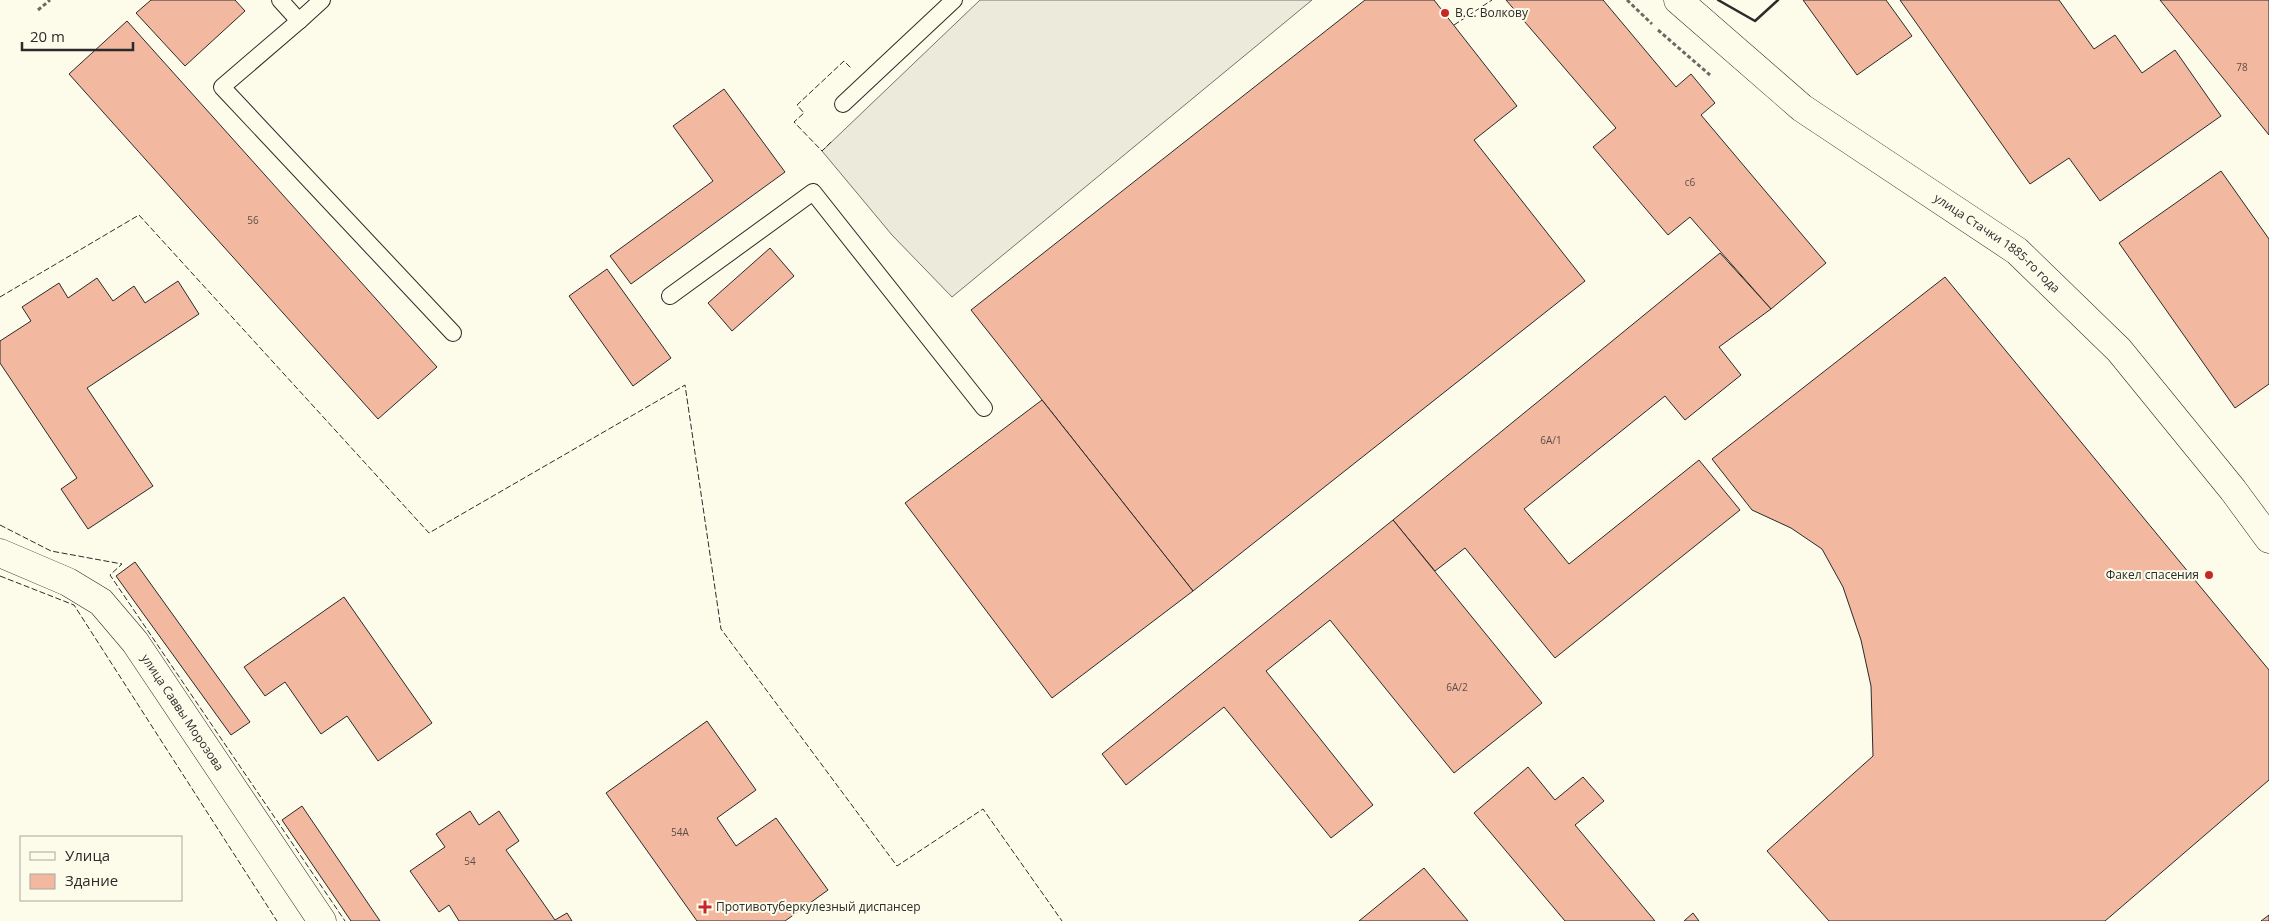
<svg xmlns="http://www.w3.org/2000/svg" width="2269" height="921" font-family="'Open Sans',sans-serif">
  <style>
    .parking { fill: #eceadb; stroke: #74746e }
    .building { fill: #f2b8a0; stroke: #2b2b2b }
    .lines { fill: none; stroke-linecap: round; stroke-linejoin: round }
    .service-casing { stroke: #2b2b2b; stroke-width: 18 }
    .minor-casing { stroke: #2b2b2b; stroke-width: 29 }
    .path { stroke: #6a6964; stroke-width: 3; stroke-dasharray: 4 2.5; stroke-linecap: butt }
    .service { stroke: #fdfbea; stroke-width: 16 }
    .minor { stroke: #fdfbea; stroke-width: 28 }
    .fence { stroke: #2b2b2b; stroke-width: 1; stroke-dasharray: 6 2.5; stroke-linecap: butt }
    .wall { stroke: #2b2b2b; stroke-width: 2.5 }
    .poi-dot { fill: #c62828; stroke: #fdfbea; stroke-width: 2 }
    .labels { text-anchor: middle; stroke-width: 4; stroke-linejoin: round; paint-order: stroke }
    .number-label { font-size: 10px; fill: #5d4e48 }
    .poi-label { font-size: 12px; fill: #2b2b2b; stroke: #fdfbea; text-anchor: start }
    .street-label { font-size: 12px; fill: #2b2b2b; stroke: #fdfbea }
  </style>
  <rect width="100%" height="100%" fill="#fdfbea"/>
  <polygon class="parking" points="980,0 1312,0 952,297 892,235 822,151"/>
  <g class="building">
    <polygon points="151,0 235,0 245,11 185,66 136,13"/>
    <polygon points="1365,0 1434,0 1517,106 1474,140 1585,281 1193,591 971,310"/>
    <polygon points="1506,0 1603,0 1676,87 1691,74 1715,103 1701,115 1826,263 1771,309 1690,217 1668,235 1593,147 1616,128"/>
    <polygon points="1803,0 1886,0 1912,36 1857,75"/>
    <polygon points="1900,0 2059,0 2094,49 2115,35 2142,73 2175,50 2221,116 2100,201 2069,158 2030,184"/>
    <polygon points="2160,0 2269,0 2269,135"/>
    <polygon points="127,21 437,367 378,419 69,74"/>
    <polygon points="724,89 785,172 631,284 610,256 713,181 673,126"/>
    <polygon points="2221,171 2269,239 2269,384 2235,408 2119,243"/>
    <polygon points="770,248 794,276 732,331 708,303"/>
    <polygon points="1720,253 1771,309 1719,347 1741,375 1685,420 1665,396 1524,509 1569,564 1699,460 1740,510 1555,658 1465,548 1435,571 1393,520"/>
    <polygon points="607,269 671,358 633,386 569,296"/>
    <polygon points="1945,277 2269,670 2269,780 2105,921 1829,921 1767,851 1873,756 1871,686 1861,640 1843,587 1822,549 1791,528 1752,510 1712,459"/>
    <polygon points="97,278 113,301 134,286 145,303 178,281 199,314 87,388 153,486 88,529 61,489 77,478 0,363 0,341 31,321 22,307 59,283 68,298"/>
    <polygon points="1042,400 1193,591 1052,698 905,503"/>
    <polygon points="1393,520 1542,703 1454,773 1330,620 1266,671 1373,805 1331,838 1224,707 1126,785 1102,754"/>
    <polygon points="135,562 250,722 231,735 116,576"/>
    <polygon points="344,597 432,723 378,761 347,716 321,734 285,682 265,696 244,667"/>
    <polygon points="707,721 756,790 717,818 736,846 776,818 828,890 785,921 697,921 606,793"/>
    <polygon points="1528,767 1555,800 1583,777 1604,801 1575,825 1655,921 1565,921 1474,813"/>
    <polygon points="302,806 380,921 351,921 282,820"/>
    <polygon points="470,811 479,825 499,811 519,841 506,850 555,920 567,913 572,921 459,921 449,905 439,912 410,871 445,847 436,834"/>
    <polygon points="1424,868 1468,921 1359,921"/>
    <polygon points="1693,913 1699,921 1684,921"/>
    <polygon points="2269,915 2269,921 2261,921"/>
  </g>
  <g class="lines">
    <g class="service-casing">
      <g id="service">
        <polyline points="280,0 299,21 322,0"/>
        <polyline points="299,21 222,87 453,333"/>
        <polyline points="843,104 954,0"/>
        <polyline points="670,296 813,192 984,408"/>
      </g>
    </g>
    <g class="minor-casing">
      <g id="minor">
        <path id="s1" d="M1678,0L1802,108L2017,251L2119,350L2233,490L2269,539"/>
        <path id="s2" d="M0,553L68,582L101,602L135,642L322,921"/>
      </g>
    </g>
    <g class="path">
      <polyline points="1627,0 1652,24"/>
      <polyline points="38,10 50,0"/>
      <polyline points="1658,30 1710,75"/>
    </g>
    <use href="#service" class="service"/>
    <use href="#minor" class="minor"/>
    <g class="fence">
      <polyline points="1454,25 1492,0"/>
      <polyline points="831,142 822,151 794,122 804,113 797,105 844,61 852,69"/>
      <polyline points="0,297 139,215 429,533 685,385 721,629 897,866 983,809 1062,921"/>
      <polyline points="0,525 51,551 122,564 110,575 345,921"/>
      <polyline points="0,576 74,605 277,921"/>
    </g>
    <polyline class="wall" points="1718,0 1755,21 1778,0"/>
  </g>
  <g class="poi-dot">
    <circle cx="1445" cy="13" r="5"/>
    <circle cx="2209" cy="575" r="5"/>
    <path d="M702.5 899.5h5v5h5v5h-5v5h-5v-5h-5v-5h5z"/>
  </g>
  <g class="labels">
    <g class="number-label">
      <text x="2242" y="71">78</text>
      <text x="1690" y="186">с6</text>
      <text x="253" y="224">56</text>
      <text x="1551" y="444">6А/1</text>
      <text x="1457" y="691">6А/2</text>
      <text x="680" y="836">54А</text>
      <text x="470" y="865">54</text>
    </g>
    <g class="poi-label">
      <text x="1455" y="17">В.С. Волкову</text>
      <text x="2199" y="579" text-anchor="end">Факел спасения</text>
      <text x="716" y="911">Противотуберкулезный диспансер</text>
    </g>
    <g class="street-label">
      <text dy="4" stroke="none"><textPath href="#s1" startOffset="402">улица Стачки 1885-го года</textPath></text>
      <text dy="4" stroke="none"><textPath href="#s2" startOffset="250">улица Саввы Морозова</textPath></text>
    </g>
  </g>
  <rect x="20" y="836" width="162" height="65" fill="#fdfbea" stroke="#a9a89e"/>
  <rect x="30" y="852" width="25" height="8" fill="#fdfbea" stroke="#a9a89e"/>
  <text x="65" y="861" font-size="15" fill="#2b2b2b">Улица</text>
  <rect x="30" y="874" width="25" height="15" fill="#f2b8a0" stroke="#a9a89e"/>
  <text x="65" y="886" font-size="15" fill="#2b2b2b">Здание</text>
  <path d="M22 42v8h111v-8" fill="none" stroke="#2b2b2b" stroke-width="2.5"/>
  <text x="30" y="42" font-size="15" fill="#2b2b2b" stroke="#fdfbea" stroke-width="4" paint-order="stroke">20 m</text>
</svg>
